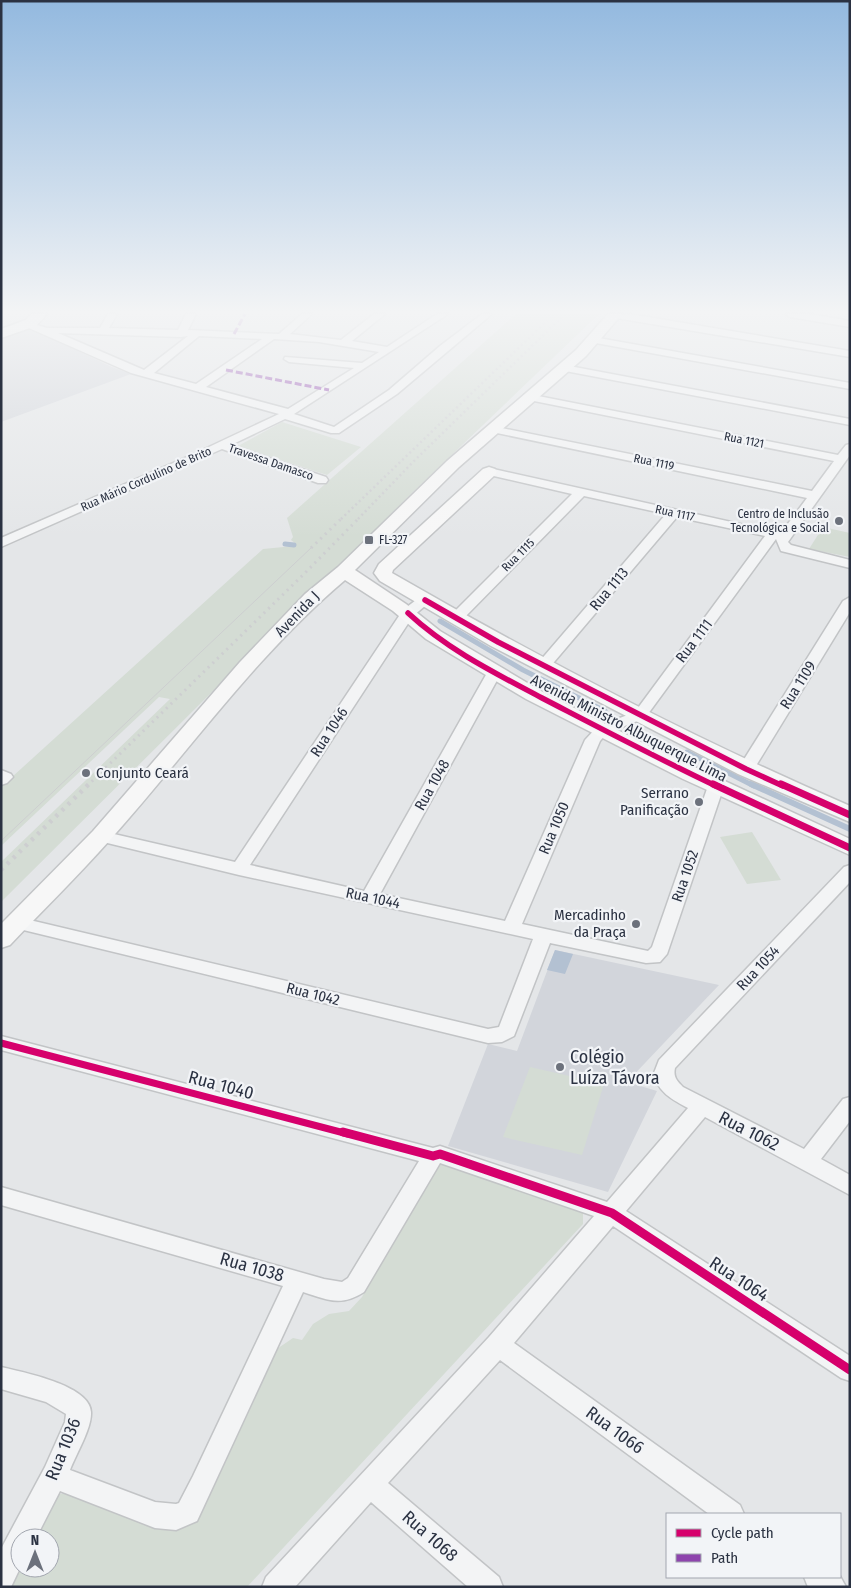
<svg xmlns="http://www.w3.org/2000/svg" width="851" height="1588" font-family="'Fira Sans Condensed',sans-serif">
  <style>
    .built { fill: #d2d5db }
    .green { fill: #d4dcd4 }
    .water { fill: #b3c1d2 }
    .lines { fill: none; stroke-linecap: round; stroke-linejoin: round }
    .stream-far1 { stroke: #b3c1d2; stroke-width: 5 }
    .stream { stroke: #b3c1d2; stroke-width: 6 }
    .street-casing { stroke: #c2c4c6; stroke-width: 3 }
    .secondary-casing { stroke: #c2c4c6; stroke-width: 3 }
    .primary-casing { stroke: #c0c3c6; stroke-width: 3 }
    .street { fill: #f3f4f5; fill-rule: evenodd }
    .secondary { fill: #f7f7f7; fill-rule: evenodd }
    .primary { fill: #f7f7f7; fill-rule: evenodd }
    .tram { stroke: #cdced0; stroke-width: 1 }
    .rail-far2 { stroke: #cdced0; stroke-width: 2.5; stroke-dasharray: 2 3; stroke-linecap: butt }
    .rail-far1 { stroke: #cdced0; stroke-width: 3; stroke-dasharray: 2 4.5; stroke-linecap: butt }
    .rail { stroke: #cdced0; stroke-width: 4.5; stroke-dasharray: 3 5.5; stroke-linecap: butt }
    .quiet { stroke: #8e44ad; stroke-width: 3; stroke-dasharray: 7 3; stroke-linecap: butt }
    .cycleway-far2-casing { stroke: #f2f4f7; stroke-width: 8 }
    .cycleway-far1-casing { stroke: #f2f4f7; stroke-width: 10 }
    .cycleway-casing { stroke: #f2f4f7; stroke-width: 12 }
    .cycleway-far2 { stroke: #d6006c; stroke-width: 5.5 }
    .cycleway-far1 { stroke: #d6006c; stroke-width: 7 }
    .cycleway { stroke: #d6006c; stroke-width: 9 }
    .poi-dot { fill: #6c717c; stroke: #f2f4f7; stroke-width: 2 }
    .labels { text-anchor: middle; stroke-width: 4.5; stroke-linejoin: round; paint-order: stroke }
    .far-street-label { font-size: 12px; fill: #2b3242; stroke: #f2f4f7 }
    .far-poi-label { font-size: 12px; fill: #2b3242; stroke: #f2f4f7; text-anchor: end }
    .street-label { font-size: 15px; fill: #2b3242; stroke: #f2f4f7 }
    .poi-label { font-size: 15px; fill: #2b3242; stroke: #f2f4f7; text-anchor: end }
    .near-poi-label { font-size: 18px; fill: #2b3242; stroke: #f2f4f7; text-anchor: start }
    .near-street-label { font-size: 18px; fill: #2b3242; stroke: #f2f4f7 }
  </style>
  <rect width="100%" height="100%" fill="#e4e6e8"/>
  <g class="built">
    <polygon points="26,329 31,329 112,367 131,374 1,422 1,337"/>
    <polygon points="555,950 719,985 627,1082 657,1091 608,1192 448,1146 488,1044 517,1051"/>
  </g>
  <g class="green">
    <polygon points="516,314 599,314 412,493 1,902 1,862 170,699 159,697 1,846 1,787 263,549 294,546 296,544 291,540 293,537 287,518"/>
    <polygon points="282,422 361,447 327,475 238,446"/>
    <polygon points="823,527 850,533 850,557 809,549"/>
    <polygon points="752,832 781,880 747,884 720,837"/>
    <polygon points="530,1067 604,1084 582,1155 503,1137"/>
    <polygon points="445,1164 571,1208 583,1213 583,1224 247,1587 4,1587 20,1568 50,1568 50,1538 31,1538 57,1495 68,1492 177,1531 186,1524 268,1355 293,1338 302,1340 313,1324 329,1314 349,1311 362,1297 430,1169 435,1165"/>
  </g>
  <polygon class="water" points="555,950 573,954 565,974 547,970"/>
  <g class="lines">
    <g class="stream-far1">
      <polyline points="285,544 294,545"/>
      <polyline points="440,621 523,670 605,711"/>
      <polyline points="687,752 754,786"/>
    </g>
    <polyline class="stream" points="751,784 850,829"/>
    <g class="street-casing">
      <g id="street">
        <path d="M108,314H117L109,328L178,330L186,314H196L188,330L279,334L302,314H312L290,334L341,340L374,314H385L352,341L387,347L437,314H448L294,414L334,427L389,390L440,346L482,314H492L397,394L339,433H331L285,419L231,445L326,477L328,480L326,483H318L222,449L1,547V538L194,454L279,414L131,373L22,325L27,322L47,328H100ZM58,333L181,337L188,336L144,370ZM199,336L262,339L196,384L154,373ZM274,339L319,342L379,352L362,363L285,357L284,359L289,362L354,368L288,409L206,387Z"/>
        <polygon points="630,314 850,351 850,357 616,318 611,315"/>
        <polygon points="786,314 810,314 850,321 850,327 790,317"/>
        <polygon points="593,337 850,383 850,389 590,342 590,338"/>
        <polygon points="564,365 850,419 850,425 560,370 560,366"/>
        <polygon points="528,394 838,455 846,445 850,444 850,455 788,542 791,545 850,560 850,568 781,551 776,539 645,718 607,733 600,741 522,924 648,951 652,947 708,786 710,783 722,783 724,786 667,954 660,962 646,963 550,943 514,1036 502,1042 488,1043 11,927 8,923 11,919 17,917 488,1029 499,1027 533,939 239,875 95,840 93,836 95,832 101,831 235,862 403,610 420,597 425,596 432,600 413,616 250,865 364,891 487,673 489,670 499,670 501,673 380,894 505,921 585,740 597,727 635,712 765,536 677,517 549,668 539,668 537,665 539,662 666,514 584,496 461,621 451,621 449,618 451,615 572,494 485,474 483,472 485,470 489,468 781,533 807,498 492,432 486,429 488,427 492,426 812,491 834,461 524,399 523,397 524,395"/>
        <polygon points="850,597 850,612 754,769 752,772 740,772 738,769 843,601"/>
        <polygon points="1,770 11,774 13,777 7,783 1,785"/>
        <path d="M850,865V882L675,1068C673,1077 677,1081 683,1087L804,1149L843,1099L850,1097V1121L821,1159L850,1175V1195L705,1117L626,1211L850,1356V1381L841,1378L613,1226L514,1343L740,1505L744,1514H709L500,1360L388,1483L499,1577L503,1587H468L371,1502L295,1587H262L266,1577L489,1337L594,1216L440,1163L364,1292C341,1307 328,1300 303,1292L197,1521L176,1530L155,1528L60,1491L36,1538H20V1568L11,1587H1V1549L45,1467L65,1422L66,1414L46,1402L1,1389V1367C22,1372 90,1385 91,1412C92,1428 76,1454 70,1470L155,1502L176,1504L179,1503L193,1476L283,1286L1,1205V1187L324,1279L342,1282L348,1278L419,1161L1,1050V1036L433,1148L440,1146L607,1202L688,1108C673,1100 657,1092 654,1073L659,1060L844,867Z"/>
        <polygon points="840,1576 846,1587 808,1587 804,1577"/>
      </g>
    </g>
    <g class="secondary-casing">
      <g id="secondary">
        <path d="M608,314H622L586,356L459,467L355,570L406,604L440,631L541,691L645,744L850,839V855L683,779L526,699L426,639L393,611L345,580C255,656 187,754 109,841C77,877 43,910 10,945L1,948V924L93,831L240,662L305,594L338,567L447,461L576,350Z"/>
        <path d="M489,467L495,469L497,472L495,475L393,570L392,573C541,659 693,738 850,806V822L738,774L491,646L380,581L374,573L379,564L483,469Z"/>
      </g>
    </g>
    <g class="primary-casing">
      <polygon id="primary" points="31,314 47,314 36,326 1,338 1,329 26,320"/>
    </g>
    <use href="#street" class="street"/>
    <use href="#secondary" class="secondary"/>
    <use href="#primary" class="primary"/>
    <polyline class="tram" points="1,841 311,548"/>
    <g class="rail-far2">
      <polyline points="341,519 554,314"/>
      <polyline points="358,519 415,460 565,314"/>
    </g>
    <g class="rail-far1">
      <polyline points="311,548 342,518"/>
      <polyline points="87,786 305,573 359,518"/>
    </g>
    <polyline class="rail" points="1,870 89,784"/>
    <g class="quiet">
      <polyline points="234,334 245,314"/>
      <polyline points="226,370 329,390"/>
    </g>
    <g class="cycleway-far2-casing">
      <g id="cycleway-far2">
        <polyline points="425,600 498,642 746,769 783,786"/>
        <path d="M408,613C448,650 495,673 542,698C600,728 657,758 716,786"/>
      </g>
    </g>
    <g class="cycleway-far1-casing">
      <g id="cycleway-far1">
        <polyline points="713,784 850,848"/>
        <polyline points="781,784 850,815"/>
        <polyline points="1,1043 348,1134"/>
      </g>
    </g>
    <g class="cycleway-casing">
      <polyline id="cycleway" points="343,1132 433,1156 440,1154 612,1213 850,1370"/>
    </g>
    <use href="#cycleway-far2" class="cycleway-far2"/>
    <use href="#cycleway-far1" class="cycleway-far1"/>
    <use href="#cycleway" class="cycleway"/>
  </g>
  <linearGradient id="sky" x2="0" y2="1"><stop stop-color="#93b9df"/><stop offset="0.58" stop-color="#f3f4f5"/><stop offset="1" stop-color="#f3f4f5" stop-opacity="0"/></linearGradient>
  <rect width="851" height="537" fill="url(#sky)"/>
  <g class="poi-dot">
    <circle cx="839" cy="521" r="5"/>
    <rect x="364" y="535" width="10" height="10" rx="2.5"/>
    <circle cx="86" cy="773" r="5"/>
    <circle cx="699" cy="802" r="5"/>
    <circle cx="636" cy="924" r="5"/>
    <circle cx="560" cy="1067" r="5"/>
  </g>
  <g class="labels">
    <g class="far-street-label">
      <text transform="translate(744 440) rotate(11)" y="4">Rua 1121</text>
      <text transform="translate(271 462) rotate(19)" y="4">Travessa Damasco</text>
      <text transform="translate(654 462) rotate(12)" y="4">Rua 1119</text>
      <text transform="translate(146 479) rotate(-24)" y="4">Rua Mário Cordulino de Brito</text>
      <text transform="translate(675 513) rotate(12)" y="4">Rua 1117</text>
      <text transform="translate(518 555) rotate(-45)" y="4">Rua 1115</text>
    </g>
    <g class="far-poi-label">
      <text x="829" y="518">Centro de Inclusão<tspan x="829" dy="14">Tecnológica e Social</tspan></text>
      <text x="379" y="544" text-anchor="start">FL-327</text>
    </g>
    <g class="street-label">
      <text transform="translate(609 589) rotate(-50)" y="5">Rua 1113</text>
      <text transform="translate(297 614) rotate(-46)" y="5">Avenida J</text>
      <text transform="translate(694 641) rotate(-53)" y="5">Rua 1111</text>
      <text transform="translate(798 685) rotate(-58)" y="5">Rua 1109</text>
      <text transform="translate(629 728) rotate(27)" y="5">Avenida Ministro Albuquerque Lima</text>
      <text transform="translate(329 732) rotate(-57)" y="5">Rua 1046</text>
      <text transform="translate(432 785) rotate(-61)" y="5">Rua 1048</text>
      <text transform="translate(554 828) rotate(-67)" y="5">Rua 1050</text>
      <text transform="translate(685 876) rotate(-71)" y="5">Rua 1052</text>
      <text transform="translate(373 898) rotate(12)" y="5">Rua 1044</text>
      <text transform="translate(758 968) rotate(-47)" y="5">Rua 1054</text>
      <text transform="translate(313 994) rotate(14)" y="5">Rua 1042</text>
    </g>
    <g class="poi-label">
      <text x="96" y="778" text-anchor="start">Conjunto Ceará</text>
      <text x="689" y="798">Serrano<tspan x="689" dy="17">Panificação</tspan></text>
      <text x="626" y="920">Mercadinho<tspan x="626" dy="17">da Praça</tspan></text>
    </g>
    <g class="near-poi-label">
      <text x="570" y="1063">Colégio<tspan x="570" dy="21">Luíza Távora</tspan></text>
    </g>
    <g class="near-street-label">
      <text transform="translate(221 1085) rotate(15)" y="6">Rua 1040</text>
      <text transform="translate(749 1131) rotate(27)" y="6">Rua 1062</text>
      <text transform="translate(252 1267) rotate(16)" y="6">Rua 1038</text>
      <text transform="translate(739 1279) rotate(33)" y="6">Rua 1064</text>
      <text transform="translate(615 1430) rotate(36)" y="6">Rua 1066</text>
      <text transform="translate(63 1449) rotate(-68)" y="6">Rua 1036</text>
      <text transform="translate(430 1536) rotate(41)" y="6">Rua 1068</text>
    </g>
  </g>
  <rect width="851" height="1588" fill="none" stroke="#2b3242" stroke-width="5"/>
  <rect x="666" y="1513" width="175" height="65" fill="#f2f4f7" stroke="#a2a6af"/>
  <rect x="676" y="1529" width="25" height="8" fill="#d6006c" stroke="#a2a6af"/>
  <text x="711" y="1538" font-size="15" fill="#2b3242">Cycle path</text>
  <rect x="676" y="1554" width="25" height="8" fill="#8e44ad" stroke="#a2a6af"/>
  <text x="711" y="1563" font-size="15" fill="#2b3242">Path</text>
  <g transform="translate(35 1553)"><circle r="24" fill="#f2f4f7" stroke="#a2a6af"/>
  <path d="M0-4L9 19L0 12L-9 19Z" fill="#6c717c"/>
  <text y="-8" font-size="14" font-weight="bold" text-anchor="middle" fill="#2b3242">N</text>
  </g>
</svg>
